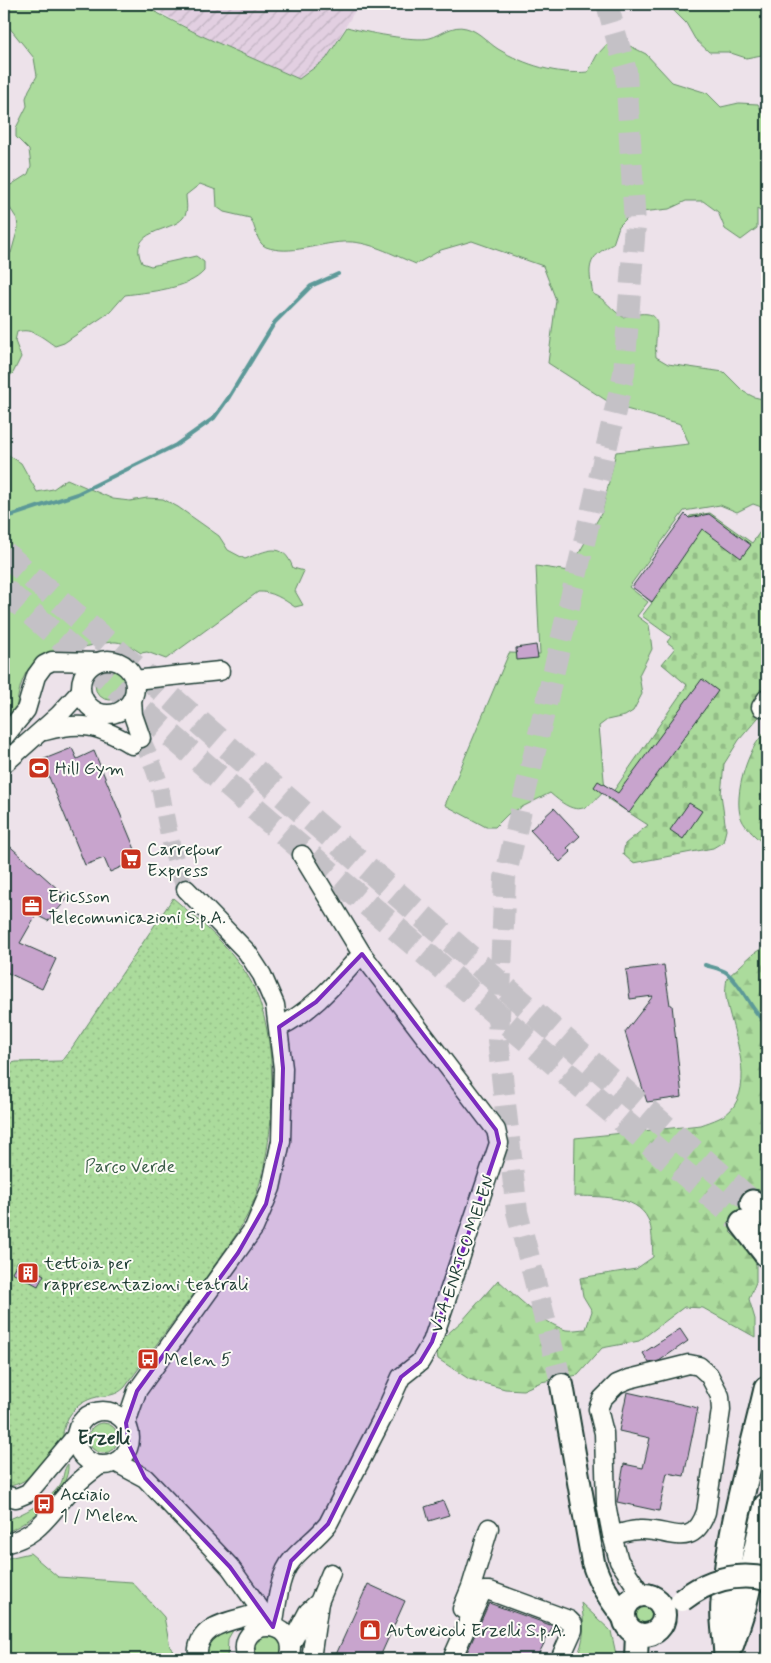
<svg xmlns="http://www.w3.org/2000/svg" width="771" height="1663" font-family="Mynerve,sans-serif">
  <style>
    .industrial { fill: url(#industrial-furrows) }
    .grass { fill: #abdb9c; stroke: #658c68 }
    .forest { fill: url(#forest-firs); stroke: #658c68 }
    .cemetery { fill: url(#cemetery-stones); stroke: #658c68 }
    .park { fill: url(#park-dots); stroke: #658c68 }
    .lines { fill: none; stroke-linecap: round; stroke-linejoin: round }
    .stream { stroke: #5c9998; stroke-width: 4 }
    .building { fill: #c8a4cd; stroke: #1f3d34 }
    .minor-tunnel { stroke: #c4c1c6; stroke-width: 18; stroke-dasharray: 18 9; stroke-linecap: butt }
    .major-tunnel { stroke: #c4c1c6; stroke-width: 22; stroke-dasharray: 22 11; stroke-linecap: butt }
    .highway-tunnel { stroke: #c4c1c6; stroke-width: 25; stroke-dasharray: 25 12; stroke-linecap: butt }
    .minor-casing { stroke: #1f3d34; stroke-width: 21 }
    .major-casing { stroke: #1f3d34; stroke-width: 26 }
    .highway-casing { stroke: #1f3d34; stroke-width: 29 }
    .minor { stroke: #fdfcf7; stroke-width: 18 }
    .major { stroke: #fdfcf7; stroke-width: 22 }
    .highway { stroke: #fdfcf7; stroke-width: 25 }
    .major-bridge-casing { stroke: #1f3d34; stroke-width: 26; stroke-linecap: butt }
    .major-bridge { stroke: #fdfcf7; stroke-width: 22 }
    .marked { fill: #7b2cbf; fill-opacity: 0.2; stroke: #7b2cbf; stroke-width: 4; stroke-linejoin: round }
    .labels { text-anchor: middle; stroke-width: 4; stroke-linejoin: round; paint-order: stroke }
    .poi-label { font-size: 18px; fill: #1f3d34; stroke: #fdfcf7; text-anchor: start }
    .park-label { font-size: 18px; fill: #3b5d49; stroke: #fdfcf7 }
    .street-label { font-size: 18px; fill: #1f3d34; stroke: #fdfcf7 }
    .neighbourhood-label { font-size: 19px; font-weight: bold; fill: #1f3d34; stroke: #fdfcf7 }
  </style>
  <defs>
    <pattern id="industrial-furrows" width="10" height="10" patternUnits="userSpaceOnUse" patternTransform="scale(1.25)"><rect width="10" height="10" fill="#e2cfe1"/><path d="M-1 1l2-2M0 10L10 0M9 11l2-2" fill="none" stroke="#c1b3c2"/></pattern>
    <pattern id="forest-firs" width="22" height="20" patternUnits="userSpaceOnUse" patternTransform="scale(1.25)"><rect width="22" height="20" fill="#abdb9c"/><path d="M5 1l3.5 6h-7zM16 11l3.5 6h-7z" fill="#93bd87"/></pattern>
    <pattern id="cemetery-stones" width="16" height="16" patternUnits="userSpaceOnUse" patternTransform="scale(1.25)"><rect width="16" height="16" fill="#abdb9c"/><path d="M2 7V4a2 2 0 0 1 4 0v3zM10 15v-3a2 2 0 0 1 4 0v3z" fill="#93bd87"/></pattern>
    <pattern id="park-dots" width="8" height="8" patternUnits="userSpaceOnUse" patternTransform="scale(1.25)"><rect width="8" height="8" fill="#abdb9c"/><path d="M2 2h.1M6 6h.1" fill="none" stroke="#93bd87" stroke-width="1.8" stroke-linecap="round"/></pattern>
  </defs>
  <rect width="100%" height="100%" fill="#ede2ea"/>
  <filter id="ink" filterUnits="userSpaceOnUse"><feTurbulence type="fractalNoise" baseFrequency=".02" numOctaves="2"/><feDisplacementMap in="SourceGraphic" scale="10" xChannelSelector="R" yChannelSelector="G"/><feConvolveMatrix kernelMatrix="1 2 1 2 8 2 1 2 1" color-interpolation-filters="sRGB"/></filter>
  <g filter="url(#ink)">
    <polygon class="industrial" points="146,4 359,4 326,59 299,79 200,35"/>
    <g class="grass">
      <path d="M4,4H140L200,35L299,79L326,59L347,27C363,32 415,42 430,38C442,35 452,24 466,28C479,31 487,42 498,49C525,65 557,75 588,72L597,55L610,41L628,45L646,54L672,82L707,93L721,107L739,103L758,104L767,122L762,158L764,177L767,178V215L757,209V228L741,240L725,229L718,212L703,201H686L669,209L632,213L619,226L613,244C586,258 588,267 593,294C606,299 611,310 623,317C671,305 653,327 656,357L668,364L724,372L744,392L754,397L767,400V509L753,504L737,512L720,505L684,511L629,587L648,602L637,616L649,625L652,649L639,675L642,694L633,711L625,716L607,720L599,726L605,790C584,815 574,814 550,793L508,814L495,827H486L445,805L509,653L540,654L536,566L569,571L602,512L616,452L689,444L681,424L615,406L548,363L556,300L543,266L472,241L441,250L416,264C393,255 368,240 343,242C319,243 290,256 266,247C256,243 256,226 250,218L224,212L217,207L216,190L200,184L186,195C186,203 189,211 183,218C172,232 126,229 142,263L151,266L196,256L204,262V271C189,289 148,292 125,295L110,312L64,343L55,346C43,338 32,327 17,332L15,341L21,357L13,373L4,382V254L11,253L18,228L17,219L8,205L6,188L28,174L31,166L29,150L16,137V128L27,106L26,98L29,90L37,76L34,58L4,21Z"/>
      <polygon points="667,4 767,4 767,54 746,58 728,52 709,52 695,39 686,23"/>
      <path d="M4,452L21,463L37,492L53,489L67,479L113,499L130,501L147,498L163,499L178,507L205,526L219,536L228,550L245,559C266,551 283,540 293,568L304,571L295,591L303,605L295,607C283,599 272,591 258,592L166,659L147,652L141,653C133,648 126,643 116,642C106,641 40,656 34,663C21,674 17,697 16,713L10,715L4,705Z"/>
      <circle cx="110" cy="685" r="15"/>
      <circle cx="103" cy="1438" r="15"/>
      <path d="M68,1464C71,1492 27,1525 4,1533V1521C22,1515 49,1501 60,1485C64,1479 63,1469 68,1464Z"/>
      <polygon points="30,1553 58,1577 132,1582 164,1617 170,1647 179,1659 4,1659 4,1559"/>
      <path d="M581,1603L611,1631L617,1659H576C585,1640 585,1624 581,1603Z"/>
      <circle cx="644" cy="1615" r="10"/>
      <path d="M236,1625L228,1639L227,1659H205C204,1635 217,1634 236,1625Z"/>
      <polygon points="266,1635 279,1640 283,1648 279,1659 256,1658 255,1644"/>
    </g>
    <g class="forest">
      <path d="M767,731V847C758,838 746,830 741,818C733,796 748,745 767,731Z"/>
      <path d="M767,945V1188L757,1190L730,1232L745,1246L756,1264V1282L749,1299L755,1319V1337L703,1308L684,1307L639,1341L602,1348L578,1375L541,1382L523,1390L505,1389L469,1379L438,1359L435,1345L462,1321L498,1280C516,1296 542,1323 566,1330C572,1331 580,1329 586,1329L592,1311L583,1296L580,1278L636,1269L653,1257C652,1246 653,1229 648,1219C636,1194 597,1197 574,1196L575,1138L701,1125C712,1121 727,1117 734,1106C754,1075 731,1029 726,997C725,991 726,984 727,978L753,954Z"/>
    </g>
    <polygon class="cemetery" points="710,513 752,543 767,522 767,690 764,711 739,740 724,764 721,794 726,830 723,842 713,848 633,863 623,854 625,844 648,825 608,799 687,685 662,664 675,648 667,642 671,637 642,616 652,603 636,589 690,516"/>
    <path class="park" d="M173,898C201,922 230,946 249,978C282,1035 277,1151 250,1210C238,1235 219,1258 204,1280C178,1316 151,1351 125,1387C116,1396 109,1395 97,1397C74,1402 61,1422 63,1443C49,1457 24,1491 4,1485V1065L16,1062L61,1061L65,1058Z"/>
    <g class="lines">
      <g class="stream">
        <polyline points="4,518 77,494 176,445 214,418 229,397 275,322 311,286 338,274"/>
        <path d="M705,965C711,967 722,969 727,973C745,988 750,1011 767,1024"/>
      </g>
    </g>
    <g class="building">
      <polygon points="685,514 689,518 709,514 751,545 741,558 702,529 652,602 632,587"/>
      <polygon points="536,645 538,658 517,660 516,648"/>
      <polygon points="702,679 718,691 629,813 594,787 598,781 618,793"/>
      <polygon points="72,748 77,759 94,751 139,859 110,872 104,858 85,865 42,760"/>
      <polygon points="689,803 702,811 683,839 670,830"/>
      <polygon points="554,808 580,836 567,848 571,852 560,862 530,830"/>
      <polygon points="4,841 68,898 48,921 36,915 20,943 56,959 42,989 4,971"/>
      <polygon points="664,965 670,1005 672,1005 682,1097 647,1102 625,1032 653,996 630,999 626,970"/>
      <polygon points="18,1261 44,1275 38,1286 12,1272"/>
      <polygon points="680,1329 688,1341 659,1361 649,1363 643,1353"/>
      <polygon points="627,1392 698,1408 684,1476 667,1473 659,1511 617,1502 624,1464 643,1468 650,1438 619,1431"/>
      <polygon points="443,1501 449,1515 429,1521 425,1507"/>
      <polygon points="368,1584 405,1601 379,1659 334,1659"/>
      <polygon points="489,1603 553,1626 536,1659 464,1659"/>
    </g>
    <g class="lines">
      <path class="minor-tunnel" d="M141,738C148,754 156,770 160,788C167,823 171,856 186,889"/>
      <polyline class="major-tunnel" points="562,1385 517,1212 498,1040 505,878 624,373 635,225 626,71 607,4"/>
      <g class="highway-tunnel">
        <polyline points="4,553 753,1203"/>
        <polyline points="4,590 274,825 743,1223"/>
      </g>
      <g class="minor-casing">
        <g id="minor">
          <circle cx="108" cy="687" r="27"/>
          <polyline points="134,680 220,671"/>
          <polyline points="132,700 133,715 141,738"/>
          <polyline points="761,707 767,698"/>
          <path d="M45,731C81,721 99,725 132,745"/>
          <polyline points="4,737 26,710 36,676 44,665 52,661 97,662"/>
          <polyline points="4,764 59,715 80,692"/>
          <path d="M279,1027C313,1011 337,981 362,954"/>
          <circle cx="103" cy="1438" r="27"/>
          <polyline points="126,1423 137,1391 254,1228 271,1188 281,1141 283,1068 275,1005 262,975 247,952 186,889"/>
          <polyline points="115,1462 145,1478 215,1551 230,1567 273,1627"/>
          <polyline points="4,1495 16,1498 28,1493 75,1437"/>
          <path d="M612,1535L606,1504L604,1433L598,1409L602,1399L617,1384L629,1379L689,1364L699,1366L709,1375L720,1396L721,1410L706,1512C692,1552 669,1528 639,1530C630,1530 621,1534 612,1535L619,1561L642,1595"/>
          <path d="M4,1544C39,1536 48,1515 70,1491C78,1481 89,1473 100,1465"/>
          <polyline points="462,1609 471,1587 489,1528"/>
          <path d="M273,1627C277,1607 278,1576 292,1560C303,1547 317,1538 328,1524L382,1419L401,1377L420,1362L432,1342L499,1143L496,1130L362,954L302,855"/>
          <polyline points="291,1644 308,1612 319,1602 331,1573"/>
          <path d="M198,1659C194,1626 227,1622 252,1615"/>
          <path d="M247,1659C232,1617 303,1616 289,1659"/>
          <polyline points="311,1659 319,1602"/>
          <polyline points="452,1659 480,1596 484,1591 490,1591 569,1620 573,1624 573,1630 560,1659"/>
        </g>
      </g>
      <g class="major-casing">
        <g id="major">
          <path d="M562,1385L593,1562C599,1583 611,1600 624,1617"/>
          <circle cx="644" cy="1615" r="20"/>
          <polyline points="636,1659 637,1634"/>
        </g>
      </g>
      <g class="highway-casing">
        <g id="highway">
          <polyline points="753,1203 767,1214"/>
          <polyline points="743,1223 767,1254"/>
          <polyline points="731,1644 743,1607 767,1506"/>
          <path d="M727,1659C727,1640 722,1621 724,1602C729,1530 751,1459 767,1389"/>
        </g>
      </g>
      <use href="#minor" class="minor"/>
      <use href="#major" class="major"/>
      <use href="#highway" class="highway"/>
      <g class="major-bridge-casing">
        <path id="major-bridge" d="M682,1600C708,1580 735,1572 767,1579"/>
      </g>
      <use href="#major-bridge" class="major-bridge"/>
    </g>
  </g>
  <path class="marked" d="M362,954L496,1130L499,1143L432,1342L420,1362L401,1377L328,1524L291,1561L273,1627L230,1567L145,1478L129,1445L126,1423L137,1391L238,1253L266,1204L281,1141L283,1068L279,1027L316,1002Z"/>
  <defs>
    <g id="stadium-square" transform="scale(1.125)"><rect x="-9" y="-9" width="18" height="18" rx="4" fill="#c8321e" stroke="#fdfcf7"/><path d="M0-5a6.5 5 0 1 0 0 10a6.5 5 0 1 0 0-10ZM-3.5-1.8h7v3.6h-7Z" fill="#fff"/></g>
    <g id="supermarket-square" transform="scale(1.125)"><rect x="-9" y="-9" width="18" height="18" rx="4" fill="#c8321e" stroke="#fdfcf7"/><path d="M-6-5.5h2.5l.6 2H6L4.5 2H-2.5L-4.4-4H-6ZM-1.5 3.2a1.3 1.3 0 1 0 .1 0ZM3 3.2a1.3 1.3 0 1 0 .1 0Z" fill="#fff"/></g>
    <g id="office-square" transform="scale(1.125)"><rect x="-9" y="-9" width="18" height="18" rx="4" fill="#c8321e" stroke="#fdfcf7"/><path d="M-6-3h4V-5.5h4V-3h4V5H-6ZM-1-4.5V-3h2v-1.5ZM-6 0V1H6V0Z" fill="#fff"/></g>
    <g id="building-square" transform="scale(1.125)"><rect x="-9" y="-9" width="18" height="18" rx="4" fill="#c8321e" stroke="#fdfcf7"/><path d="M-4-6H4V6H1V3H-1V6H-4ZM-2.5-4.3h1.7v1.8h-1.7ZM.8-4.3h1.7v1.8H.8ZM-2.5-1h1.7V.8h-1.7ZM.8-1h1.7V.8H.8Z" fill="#fff"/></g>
    <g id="bus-square" transform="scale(1.125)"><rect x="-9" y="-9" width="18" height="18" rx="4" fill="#c8321e" stroke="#fdfcf7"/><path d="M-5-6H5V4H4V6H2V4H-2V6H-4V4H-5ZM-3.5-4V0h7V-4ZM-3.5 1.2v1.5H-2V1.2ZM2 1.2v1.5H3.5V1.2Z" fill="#fff"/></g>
    <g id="shop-square" transform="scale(1.125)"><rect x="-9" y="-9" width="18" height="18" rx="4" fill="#c8321e" stroke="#fdfcf7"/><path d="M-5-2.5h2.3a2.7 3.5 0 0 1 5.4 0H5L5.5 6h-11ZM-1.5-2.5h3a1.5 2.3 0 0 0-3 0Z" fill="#fff"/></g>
  </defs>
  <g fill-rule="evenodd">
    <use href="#stadium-square" x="39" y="768"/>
    <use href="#supermarket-square" x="131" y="859"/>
    <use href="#office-square" x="32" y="906"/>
    <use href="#building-square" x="28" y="1273"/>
    <use href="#bus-square" x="148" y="1359"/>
    <use href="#bus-square" x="44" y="1504"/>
    <use href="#shop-square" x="370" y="1630"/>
  </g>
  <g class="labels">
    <g class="poi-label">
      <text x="55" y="774">Hill Gym</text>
      <text x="147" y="855">Carrefour<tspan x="147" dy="21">Express</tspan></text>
      <text x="48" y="902">Ericsson<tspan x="48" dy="21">Telecomunicazioni S.p.A.</tspan></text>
      <text x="44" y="1269">tettoia per<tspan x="44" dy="21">rappresentazioni teatrali</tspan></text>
      <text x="164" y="1365">Melen 5</text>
      <text x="60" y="1500">Acciaio<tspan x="60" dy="21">1 / Melen</tspan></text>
      <text x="386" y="1636">Autoveicoli Erzelli S.p.A.</text>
    </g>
    <g class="park-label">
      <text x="130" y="1172">Parco Verde</text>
    </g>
    <g class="street-label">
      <text transform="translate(462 1254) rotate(-71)" y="6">VIA ENRICO MELEN</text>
    </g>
    <g class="neighbourhood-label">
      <text x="104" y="1444">Erzelli</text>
    </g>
  </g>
  <rect width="771" height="1663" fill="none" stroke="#fdfcf7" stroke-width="20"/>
  <rect x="10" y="10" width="751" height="1643" fill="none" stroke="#1f3d34" stroke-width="2" filter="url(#ink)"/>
</svg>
